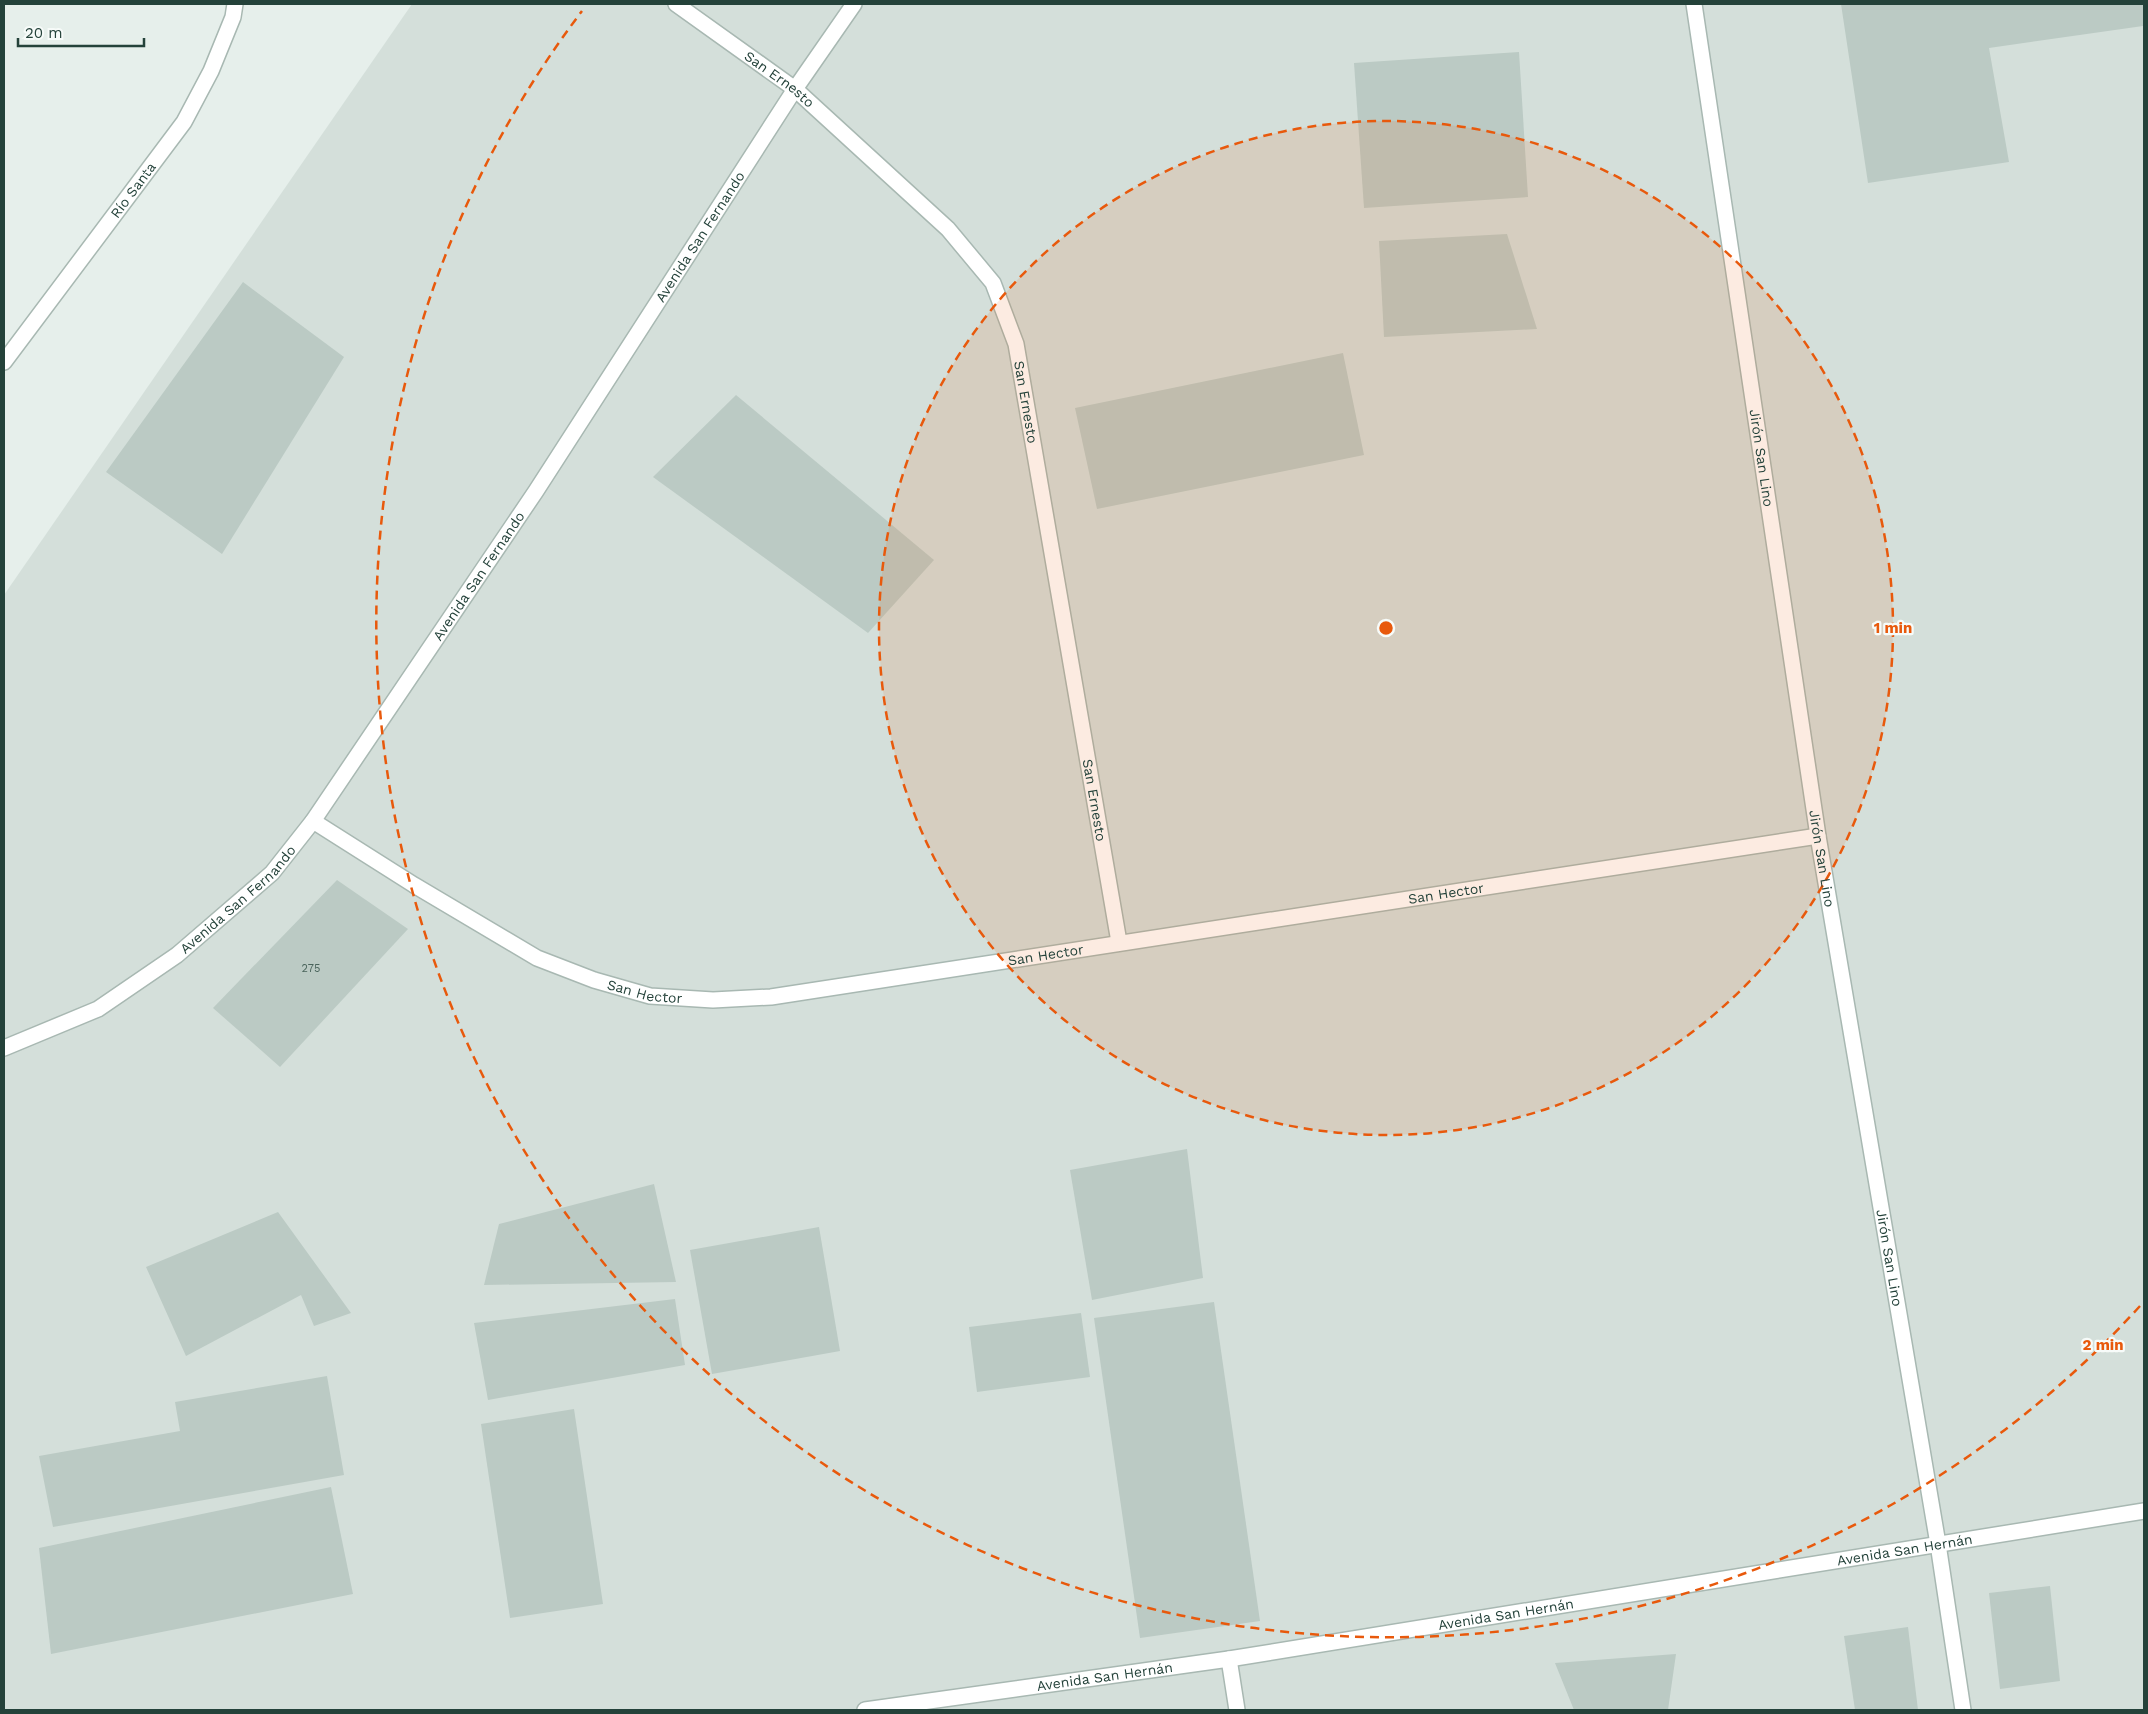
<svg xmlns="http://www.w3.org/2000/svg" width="2148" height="1714" font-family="'Work Sans',sans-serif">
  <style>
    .built { fill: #d4dfda }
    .building { fill: #bbcac4 }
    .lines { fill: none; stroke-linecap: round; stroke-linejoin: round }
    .street-casing { stroke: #a8b8b2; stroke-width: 18 }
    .street { stroke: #fff; stroke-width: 15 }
    .ring { fill: none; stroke: #e8590c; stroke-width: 2.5; stroke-dasharray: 9 6 }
    .labels { text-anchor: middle; stroke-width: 4.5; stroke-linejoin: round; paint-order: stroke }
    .number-label { font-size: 11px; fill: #4a645c }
    .street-label { font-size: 14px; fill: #24423a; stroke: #f7fbf9 }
    .centre { fill: #e8590c; stroke: #f7fbf9; stroke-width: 2.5 }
    .ring-label { font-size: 15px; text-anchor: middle; font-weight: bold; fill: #e8590c; stroke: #f7fbf9; stroke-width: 4.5; stroke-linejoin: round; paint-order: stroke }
  </style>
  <rect width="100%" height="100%" fill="#e6efeb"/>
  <polygon class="built" points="412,4 2144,4 2144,1710 4,1710 4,595"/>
  <g class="building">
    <polygon points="1841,4 2144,4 2144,6 2143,7 2143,26 1989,48 2009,162 1868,183"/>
    <polygon points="1519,52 1528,197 1364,208 1354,63"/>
    <polygon points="1507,234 1537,329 1384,337 1379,241"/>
    <polygon points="243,282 344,357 222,554 106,472"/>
    <polygon points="1343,353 1364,455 1097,509 1075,408"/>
    <polygon points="736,395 934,560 868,633 653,477"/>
    <polygon points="337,880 408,929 280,1067 213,1008"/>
    <polygon points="1187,1149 1203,1278 1092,1300 1070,1170"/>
    <polygon points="654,1184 676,1282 484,1285 499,1224"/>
    <polygon points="278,1212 351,1313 314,1326 301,1295 186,1356 146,1267"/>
    <polygon points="819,1227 840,1351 712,1374 690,1250"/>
    <polygon points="675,1299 685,1365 488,1400 474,1323"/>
    <polygon points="1214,1302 1260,1621 1140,1638 1094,1318"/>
    <polygon points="1081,1313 1090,1377 977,1392 969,1327"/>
    <polygon points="327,1376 344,1475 53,1527 39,1456 180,1431 175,1402"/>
    <polygon points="574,1409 603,1604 510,1618 481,1424"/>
    <polygon points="331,1487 353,1594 51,1654 39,1548"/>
    <polygon points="2050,1586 2060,1681 2000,1689 1989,1593"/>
    <polygon points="1908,1627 1918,1710 1855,1710 1844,1636"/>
    <polygon points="1676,1654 1668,1710 1574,1710 1555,1663"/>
  </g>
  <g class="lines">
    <g class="street-casing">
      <g id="street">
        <path id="s1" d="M676,4L795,89L948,229L993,283L1016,344L1119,942"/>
        <path id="s2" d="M1694,4L1818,836L1938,1544L1963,1710"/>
        <path id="s3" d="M4,362L184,122L211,71L233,17L235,4"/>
        <path id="s4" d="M313,821L414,885L537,958L594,980L650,996L713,1000L771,997L1818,836"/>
        <path id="s5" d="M4,1048L98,1009L177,955L272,873L313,821L536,491L795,89L854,4"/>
        <polyline points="1229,1659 1237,1710"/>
        <path id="s6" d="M865,1710L1229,1659L2144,1511"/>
      </g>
    </g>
    <use href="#street" class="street"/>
  </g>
  <circle cx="1386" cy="628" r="507" fill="#e8590c" fill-opacity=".12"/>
  <g class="ring">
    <circle cx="1386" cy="628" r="507"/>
    <path d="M2140 1306A1014 1014 0 0 1 582 11"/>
  </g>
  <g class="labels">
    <g class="number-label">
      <text x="311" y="972">275</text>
    </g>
    <g class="street-label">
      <text dy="5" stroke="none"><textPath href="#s1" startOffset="128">San Ernesto</textPath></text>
      <text dy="5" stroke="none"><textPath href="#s3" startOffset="215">Río Santa</textPath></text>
      <text dy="5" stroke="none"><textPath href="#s5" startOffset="1090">Avenida San Fernando</textPath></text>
      <text dy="5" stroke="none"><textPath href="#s1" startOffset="548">San Ernesto</textPath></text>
      <text dy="5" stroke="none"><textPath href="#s2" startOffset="459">Jirón San Lino</textPath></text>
      <text dy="5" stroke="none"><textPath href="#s5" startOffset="685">Avenida San Fernando</textPath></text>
      <text dy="5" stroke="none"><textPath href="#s1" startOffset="952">San Ernesto</textPath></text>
      <text dy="5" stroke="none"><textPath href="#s2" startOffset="864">Jirón San Lino</textPath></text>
      <text dy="5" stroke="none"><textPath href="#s4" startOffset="1186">San Hector</textPath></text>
      <text dy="5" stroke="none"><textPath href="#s5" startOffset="280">Avenida San Fernando</textPath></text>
      <text dy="5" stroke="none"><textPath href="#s4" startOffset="781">San Hector</textPath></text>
      <text dy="5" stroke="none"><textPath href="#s4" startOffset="376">San Hector</textPath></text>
      <text dy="5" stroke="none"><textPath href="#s2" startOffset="1269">Jirón San Lino</textPath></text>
      <text dy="5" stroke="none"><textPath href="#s6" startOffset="1052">Avenida San Hernán</textPath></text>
      <text dy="5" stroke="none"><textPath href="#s6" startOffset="648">Avenida San Hernán</textPath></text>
      <text dy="5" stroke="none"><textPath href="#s6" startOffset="242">Avenida San Hernán</textPath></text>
    </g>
  </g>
  <circle cx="1386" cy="628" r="8" class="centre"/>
  <g class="ring-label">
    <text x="1893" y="633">1 min</text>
    <text x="2103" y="1350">2 min</text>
  </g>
  <rect width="2148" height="1714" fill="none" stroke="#24423a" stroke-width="10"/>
  <path d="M18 38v8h126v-8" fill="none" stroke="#24423a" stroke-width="2.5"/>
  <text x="25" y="38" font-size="15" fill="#24423a" stroke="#f7fbf9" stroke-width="4" paint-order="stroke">20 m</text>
</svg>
